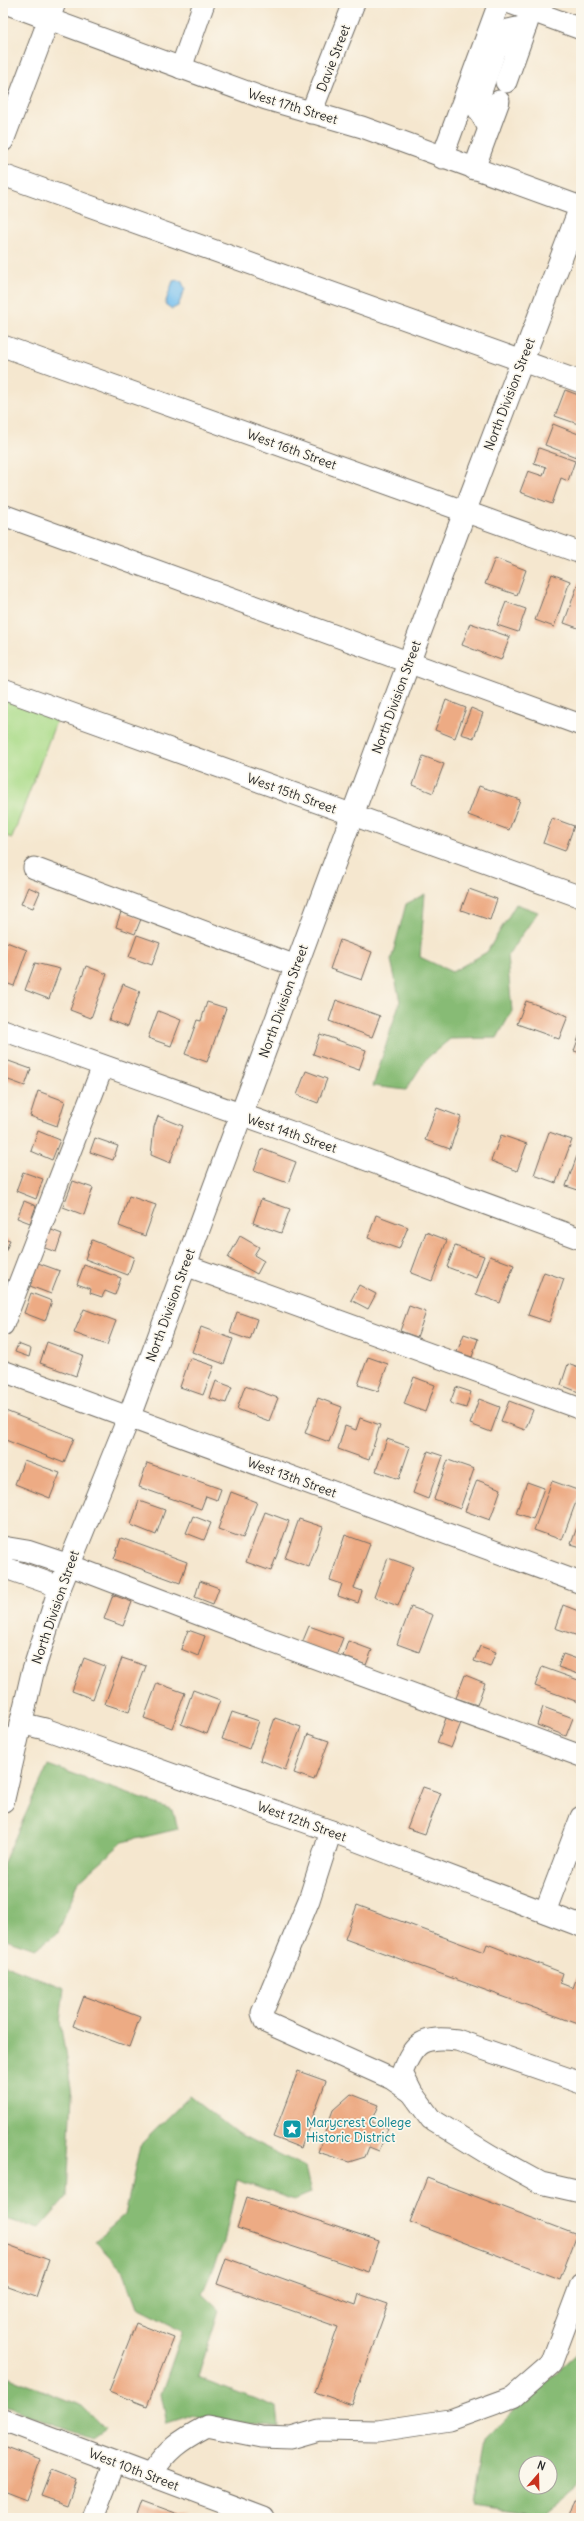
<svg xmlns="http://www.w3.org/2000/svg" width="584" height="2521" font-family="Delius,sans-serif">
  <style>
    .green { fill: #aadb89; stroke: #6a835a }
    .forest { fill: #87bb75; stroke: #597350; fill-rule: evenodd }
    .water { fill: #76c0ef; stroke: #50768d }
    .building { fill: #edab84 }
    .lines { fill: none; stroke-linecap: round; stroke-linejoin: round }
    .minor-casing { stroke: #726d64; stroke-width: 23 }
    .major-casing { stroke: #726d64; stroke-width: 24 }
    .minor { stroke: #fff; stroke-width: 21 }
    .major { stroke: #fff; stroke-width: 22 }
    .labels { text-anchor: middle; stroke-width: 3.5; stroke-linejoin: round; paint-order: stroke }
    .street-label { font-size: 13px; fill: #2b2b2b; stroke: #fbf7ec }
    .culture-label { font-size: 13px; fill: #0d838f; stroke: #fbf7ec; text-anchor: start }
  </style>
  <rect width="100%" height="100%" fill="#fbf7ec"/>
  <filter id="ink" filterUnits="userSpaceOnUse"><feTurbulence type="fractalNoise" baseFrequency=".025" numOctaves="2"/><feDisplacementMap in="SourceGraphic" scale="8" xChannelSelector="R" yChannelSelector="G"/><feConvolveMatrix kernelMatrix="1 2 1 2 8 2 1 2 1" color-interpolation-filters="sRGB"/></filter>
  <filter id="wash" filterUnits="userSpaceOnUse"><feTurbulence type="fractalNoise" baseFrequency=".012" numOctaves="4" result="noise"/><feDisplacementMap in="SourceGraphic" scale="16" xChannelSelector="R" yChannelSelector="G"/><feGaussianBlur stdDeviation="0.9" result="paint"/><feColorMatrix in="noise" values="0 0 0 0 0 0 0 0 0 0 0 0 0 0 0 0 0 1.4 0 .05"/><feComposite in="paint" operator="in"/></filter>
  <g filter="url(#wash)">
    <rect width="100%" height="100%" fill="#f5e7cf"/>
    <polygon class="green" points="3,700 57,719 12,838 3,835"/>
    <g class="forest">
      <polygon points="425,894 420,957 452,972 487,952 516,904 538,912 507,956 512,1011 497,1038 450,1039 426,1059 406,1090 373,1086 400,1001 391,960 406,904"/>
      <polygon points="48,1765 173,1810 178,1829 123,1842 79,1881 58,1933 35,1949 3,1938 3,1864"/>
      <polygon points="3,1964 64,1988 60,2022 72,2094 67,2197 39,2229 3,2218"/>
      <polygon points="190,2096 237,2133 305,2167 311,2193 294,2200 237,2180 224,2242 202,2294 219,2310 198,2377 276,2407 278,2427 195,2415 167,2424 161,2394 183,2331 137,2308 124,2272 95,2241 125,2215 140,2145"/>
      <path d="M581,2350V2482L542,2515L475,2505L485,2440L518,2407ZM526,2463H550V2487H526Z"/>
      <polygon points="3,2375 82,2406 105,2429 92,2438 3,2405"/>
    </g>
    <polygon class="water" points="178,280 182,282 185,289 178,306 172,309 165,304 173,281"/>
    <g id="blocks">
      <g class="building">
        <polygon points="565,390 581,396 581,425 555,416"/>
        <polygon points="553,424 581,435 581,445 576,457 545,445"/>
        <polygon points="539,448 575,461 568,481 561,478 552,504 520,492 528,471 543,476 546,467 534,463"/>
        <polygon points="495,558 526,570 517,595 485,584"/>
        <polygon points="552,574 570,581 554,627 535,620"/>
        <polygon points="579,581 581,582 581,629 564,623"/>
        <polygon points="506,602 526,609 518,632 497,625"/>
        <polygon points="470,623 510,637 501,660 462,645"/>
        <polygon points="446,700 466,708 455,738 435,730"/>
        <polygon points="471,708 483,713 474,738 461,734"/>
        <polygon points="423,756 444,764 433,793 413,785"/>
        <polygon points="479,786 520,800 509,830 468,815"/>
        <polygon points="552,818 574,826 565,851 543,843"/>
        <polygon points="28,887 40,892 33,908 21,904"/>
        <polygon points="469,889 497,899 490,920 461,910"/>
        <polygon points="121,912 141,919 135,934 116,927"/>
        <polygon points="137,935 160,943 152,965 129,957"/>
        <polygon points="340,940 372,952 362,980 330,969"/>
        <polygon points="4,941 27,950 14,986 3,982"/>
        <polygon points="35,963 60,969 49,999 25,990"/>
        <polygon points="86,966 107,974 91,1018 70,1010"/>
        <polygon points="123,984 140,991 127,1027 109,1020"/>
        <polygon points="336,1000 380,1016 372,1037 329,1021"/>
        <polygon points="526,1001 568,1016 559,1039 517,1024"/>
        <polygon points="207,1002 226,1008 207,1062 185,1054 197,1020 201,1021"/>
        <polygon points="158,1011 181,1020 171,1046 148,1038"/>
        <polygon points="581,1031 581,1053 574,1051"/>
        <polygon points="320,1034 366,1050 359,1070 313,1054"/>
        <polygon points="3,1059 31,1069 25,1086 3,1078"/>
        <polygon points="306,1071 327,1079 318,1103 297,1095"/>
        <polygon points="38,1091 65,1101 57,1126 30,1116"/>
        <polygon points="437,1108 461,1117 450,1149 425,1140"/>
        <polygon points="158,1116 183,1126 170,1163 151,1155 154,1127"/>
        <polygon points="38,1131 60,1140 52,1160 31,1151"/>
        <polygon points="549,1132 572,1140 556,1183 534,1175"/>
        <polygon points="501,1135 527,1144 517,1171 491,1161"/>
        <polygon points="95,1138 118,1146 113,1160 90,1152"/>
        <polygon points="581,1145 581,1191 566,1186"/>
        <polygon points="262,1149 296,1162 288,1183 254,1171"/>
        <polygon points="23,1172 43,1179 36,1199 16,1191"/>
        <polygon points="73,1181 93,1188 84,1215 63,1207"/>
        <polygon points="129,1196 156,1205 145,1236 119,1226"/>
        <polygon points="261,1199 290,1209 281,1233 253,1223"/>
        <polygon points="24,1201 36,1206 30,1223 17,1218"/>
        <polygon points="376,1215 408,1227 399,1249 368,1238"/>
        <polygon points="49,1229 62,1234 56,1252 42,1247"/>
        <polygon points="426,1232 447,1240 432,1281 411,1273"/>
        <polygon points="240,1236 259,1247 254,1255 264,1261 257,1274 228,1258"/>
        <polygon points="3,1238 10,1240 3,1258"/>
        <polygon points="92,1240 134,1257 128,1275 85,1259"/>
        <polygon points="455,1246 484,1256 476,1278 447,1267"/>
        <polygon points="490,1256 514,1265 500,1303 476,1294"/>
        <polygon points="38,1263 60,1271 51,1294 30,1286"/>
        <polygon points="84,1265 121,1278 115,1295 105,1291 102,1297 90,1293 91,1289 77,1284"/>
        <polygon points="544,1272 564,1279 549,1322 528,1315"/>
        <polygon points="359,1285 376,1294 368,1309 351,1300"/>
        <polygon points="31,1293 52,1301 45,1321 24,1313"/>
        <polygon points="409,1306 426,1312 417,1337 400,1331"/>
        <polygon points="84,1309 116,1321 107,1345 74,1333"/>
        <polygon points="237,1312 257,1319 250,1340 230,1333"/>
        <polygon points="201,1327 233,1339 224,1364 192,1352"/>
        <polygon points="464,1334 478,1339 472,1357 457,1352"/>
        <polygon points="47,1342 83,1355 76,1376 40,1363"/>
        <polygon points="18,1344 31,1349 29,1357 15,1352"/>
        <polygon points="368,1357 388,1364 378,1391 358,1385"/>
        <polygon points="190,1358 214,1366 203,1395 180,1387"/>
        <polygon points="568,1364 581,1369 581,1393 561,1385"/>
        <polygon points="414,1377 435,1385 425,1412 404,1404"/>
        <polygon points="216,1381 232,1387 226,1403 210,1398"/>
        <polygon points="245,1386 278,1398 269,1421 237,1409"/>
        <polygon points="456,1387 471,1392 466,1408 450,1403"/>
        <polygon points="318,1398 342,1407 329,1442 305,1433"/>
        <polygon points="479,1399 500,1407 491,1432 470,1424"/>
        <polygon points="509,1401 533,1410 525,1430 501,1421"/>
        <polygon points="3,1410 74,1438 64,1463 3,1439"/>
        <polygon points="360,1418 380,1425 369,1460 338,1449 345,1426 356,1430"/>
        <polygon points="387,1439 410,1447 399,1479 376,1471"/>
        <polygon points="428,1451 443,1456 428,1499 413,1493"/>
        <polygon points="24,1460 60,1473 50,1498 15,1484"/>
        <polygon points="448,1460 474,1469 460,1509 434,1499"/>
        <polygon points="147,1463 221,1489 217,1500 206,1496 201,1509 139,1487"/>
        <polygon points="477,1480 501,1489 490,1520 465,1511"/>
        <polygon points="552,1481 580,1491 562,1540 534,1530"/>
        <polygon points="527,1482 544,1488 533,1519 516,1513"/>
        <polygon points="231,1492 257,1502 243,1538 218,1529"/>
        <polygon points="139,1501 165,1510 156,1535 131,1525"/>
        <polygon points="265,1512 289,1521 271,1571 246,1562"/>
        <polygon points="193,1516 211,1523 204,1540 186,1533"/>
        <polygon points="581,1516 581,1547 571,1544"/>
        <polygon points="299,1519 323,1527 309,1567 285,1558"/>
        <polygon points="345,1535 370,1544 354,1588 362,1591 358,1603 338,1596 342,1584 330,1580"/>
        <polygon points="121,1538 187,1562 180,1583 114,1559"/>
        <polygon points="388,1558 413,1567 398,1606 374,1597"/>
        <polygon points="200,1581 219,1588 213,1604 195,1597"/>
        <polygon points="113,1595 132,1602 123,1626 104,1619"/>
        <polygon points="563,1605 581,1612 581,1637 555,1628"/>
        <polygon points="411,1607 433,1615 419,1652 397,1644"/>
        <polygon points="309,1626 343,1638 336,1656 302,1643"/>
        <polygon points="188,1630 205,1636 198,1656 181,1649"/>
        <polygon points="348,1641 372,1650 366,1665 343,1656"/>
        <polygon points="480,1646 496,1652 490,1667 474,1661"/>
        <polygon points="581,1649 581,1675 558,1667 563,1654 577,1659"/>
        <polygon points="84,1658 105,1666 93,1699 72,1691"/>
        <polygon points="122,1658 146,1666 129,1712 105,1704"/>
        <polygon points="542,1667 581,1681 581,1692 578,1702 535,1686"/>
        <polygon points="465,1675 485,1683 477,1705 456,1698"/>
        <polygon points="157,1683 185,1693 172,1728 144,1718"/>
        <polygon points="193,1690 220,1700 207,1734 181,1724"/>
        <polygon points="543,1707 573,1718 566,1736 537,1725"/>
        <polygon points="232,1712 259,1721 249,1749 222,1739"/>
        <polygon points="275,1718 301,1727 285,1770 260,1760"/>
        <polygon points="446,1718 461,1723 451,1748 437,1743"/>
        <polygon points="308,1734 329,1741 314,1780 294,1773"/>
        <polygon points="423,1787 441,1793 425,1834 407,1828"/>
        <polygon points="357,1905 484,1952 487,1944 563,1973 560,1983 573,1988 577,1977 581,1978 581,2025 345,1939"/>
        <polygon points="84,1996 140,2017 129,2047 73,2026"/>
        <polygon points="298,2071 326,2081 301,2148 273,2137"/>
        <polygon points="351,2094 379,2105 372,2122 388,2128 379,2151 369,2147 365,2157 349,2162 318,2152 333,2110"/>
        <polygon points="427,2178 577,2235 560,2279 410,2222"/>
        <polygon points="247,2197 379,2241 369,2272 237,2228"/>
        <polygon points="3,2243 49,2260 36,2297 3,2285"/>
        <polygon points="226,2258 356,2305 359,2294 388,2304 352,2405 315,2392 338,2327 217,2284"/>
        <polygon points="136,2323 174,2338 147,2406 109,2391"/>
        <polygon points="3,2446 40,2460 26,2500 3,2491"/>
        <polygon points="51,2470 76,2480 67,2505 41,2496"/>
        <polygon points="576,2499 581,2500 581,2518 569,2518"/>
        <polygon points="142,2501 188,2518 136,2518"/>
      </g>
    </g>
  </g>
  <g filter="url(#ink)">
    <use href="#blocks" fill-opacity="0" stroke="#726d64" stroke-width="1"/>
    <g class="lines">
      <g class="minor-casing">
        <g id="minor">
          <polyline points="5,3 266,99 362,127 581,207"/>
          <polyline points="510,3 581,29"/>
          <polyline points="181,68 204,3"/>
          <polyline points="506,82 530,15"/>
          <polyline points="311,113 354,3"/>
          <polyline points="489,128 476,106 495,51 508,30 526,26"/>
          <polyline points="3,141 55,3"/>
          <polyline points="442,158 499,3"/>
          <polyline points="474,169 499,101"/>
          <polyline points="3,175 581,382"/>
          <polyline points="3,346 581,553"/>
          <polyline points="3,515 581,725"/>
          <polyline points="3,689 581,897"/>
          <polyline points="34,868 296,966"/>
          <polyline points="3,1030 294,1133 581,1239"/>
          <polyline points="185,1265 581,1409"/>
          <polyline points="3,1325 103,1066"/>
          <polyline points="3,1371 581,1583"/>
          <polyline points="3,1547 27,1551 69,1565 245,1632 581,1756"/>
          <polyline points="3,1567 60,1587"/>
          <polyline points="20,1723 45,1729 331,1831 581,1926"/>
          <polyline points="331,1831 309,1900 262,2013 265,2022 392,2079 411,2092"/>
          <polyline points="545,1912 581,1817"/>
          <path d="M581,2083L457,2040C424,2036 414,2041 402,2073L412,2093L431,2119L490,2155L541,2183L576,2191L581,2189"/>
          <polyline points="3,2420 264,2518"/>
          <path d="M150,2475C168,2449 179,2441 207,2426L261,2437L291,2438L319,2430L378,2431L450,2420L513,2397L551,2364L581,2284"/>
          <polyline points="93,2518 115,2462"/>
        </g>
      </g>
      <g class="major-casing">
        <polyline id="major" points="3,1801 32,1675 60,1587 129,1417 465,511 581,206"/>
      </g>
      <use href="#minor" class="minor"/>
      <use href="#major" class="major"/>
    </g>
  </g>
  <defs>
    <g id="sight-square" transform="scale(1)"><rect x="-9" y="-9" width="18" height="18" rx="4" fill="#0f9aa8" stroke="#fbf7ec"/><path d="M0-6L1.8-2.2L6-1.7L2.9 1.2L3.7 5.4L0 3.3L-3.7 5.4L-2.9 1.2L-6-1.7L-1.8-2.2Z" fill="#fff"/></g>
  </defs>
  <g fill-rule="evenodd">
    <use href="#sight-square" x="292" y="2129"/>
  </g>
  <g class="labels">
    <g class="street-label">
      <text transform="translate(333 58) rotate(-69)" y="5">Davie Street</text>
      <text transform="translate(293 106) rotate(17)" y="5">West 17th Street</text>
      <text transform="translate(509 394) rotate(-69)" y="5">North Division Street</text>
      <text transform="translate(292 449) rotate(20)" y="5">West 16th Street</text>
      <text transform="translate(396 697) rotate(-70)" y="5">North Division Street</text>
      <text transform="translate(292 793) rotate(20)" y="5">West 15th Street</text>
      <text transform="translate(283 1001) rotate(-70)" y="5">North Division Street</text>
      <text transform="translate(292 1133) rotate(19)" y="5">West 14th Street</text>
      <text transform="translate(170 1305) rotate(-70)" y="5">North Division Street</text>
      <text transform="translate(292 1477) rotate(20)" y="5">West 13th Street</text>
      <text transform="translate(55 1607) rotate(-71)" y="5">North Division Street</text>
      <text transform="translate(302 1821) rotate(20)" y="5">West 12th Street</text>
      <text transform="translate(134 2469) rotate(21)" y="5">West 10th Street</text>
    </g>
    <g class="culture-label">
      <text x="306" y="2127">Marycrest College<tspan x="306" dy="15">Historic District</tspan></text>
    </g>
  </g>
  <rect width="584" height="2521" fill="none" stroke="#fbf7ec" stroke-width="16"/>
  <g transform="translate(538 2475) rotate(20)"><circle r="19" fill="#fbf7ec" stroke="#a8a59f"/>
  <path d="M0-3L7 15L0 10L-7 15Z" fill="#c8321e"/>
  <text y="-6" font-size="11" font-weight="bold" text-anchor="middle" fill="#2b2b2b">N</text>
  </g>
</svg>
